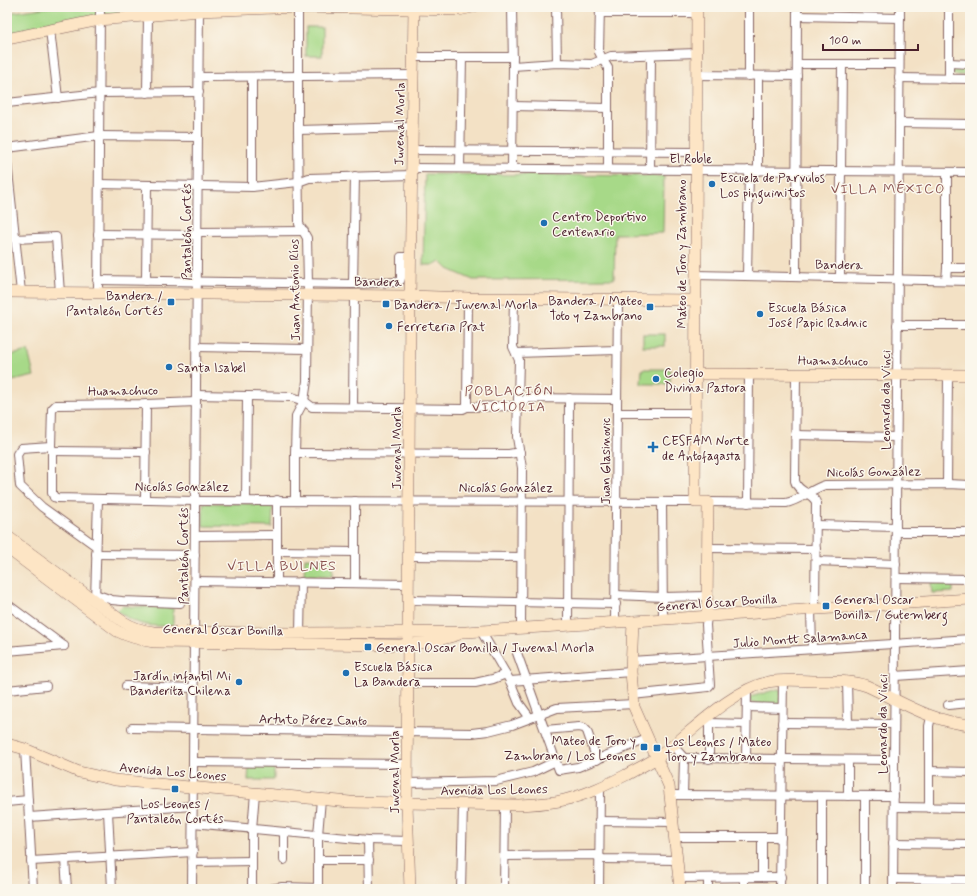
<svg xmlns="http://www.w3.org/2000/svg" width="977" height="896" font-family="Mynerve,sans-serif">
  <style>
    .green { fill: #a7d988; stroke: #787c5a }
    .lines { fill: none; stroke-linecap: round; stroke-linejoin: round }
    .street-casing { stroke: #856361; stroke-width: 10 }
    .secondary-casing { stroke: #856361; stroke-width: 12 }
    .street { stroke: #fff; stroke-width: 8 }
    .secondary { stroke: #fde5c5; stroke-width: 11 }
    .poi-dot { fill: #1f6fb2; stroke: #fbf7ec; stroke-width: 1.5 }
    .labels { text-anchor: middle; stroke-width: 3; stroke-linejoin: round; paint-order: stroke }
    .street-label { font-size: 13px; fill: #4a1f2b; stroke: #fbf7ec }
    .poi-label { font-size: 13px; fill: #4a1f2b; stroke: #fbf7ec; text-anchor: start }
    .neighbourhood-label { font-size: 14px; letter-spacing: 1px; fill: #88504f; stroke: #fbf7ec }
  </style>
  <rect width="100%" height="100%" fill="#fbf7ec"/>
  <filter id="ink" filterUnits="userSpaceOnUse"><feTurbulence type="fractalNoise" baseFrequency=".025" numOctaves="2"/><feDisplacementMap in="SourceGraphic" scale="8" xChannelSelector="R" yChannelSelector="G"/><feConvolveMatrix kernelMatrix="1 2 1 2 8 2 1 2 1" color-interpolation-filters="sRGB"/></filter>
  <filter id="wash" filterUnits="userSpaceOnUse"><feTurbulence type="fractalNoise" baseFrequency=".012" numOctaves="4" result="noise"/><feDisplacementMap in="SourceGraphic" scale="16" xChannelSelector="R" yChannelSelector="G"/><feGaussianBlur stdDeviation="0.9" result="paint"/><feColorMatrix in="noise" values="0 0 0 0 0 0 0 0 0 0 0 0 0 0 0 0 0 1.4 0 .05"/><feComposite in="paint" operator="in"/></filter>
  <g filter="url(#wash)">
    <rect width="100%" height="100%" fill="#f3e1c5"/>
    <g class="green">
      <polygon points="50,7 187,7 7,37 7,13"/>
      <rect x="306" y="27" width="16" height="29"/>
      <polygon points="952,67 970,67 970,75 954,75 952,74"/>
      <polygon points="425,174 664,176 663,233 615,234 614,279 473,280 448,269 440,261 433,265 423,265"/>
      <rect x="643" y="334" width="22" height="12"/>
      <polygon points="28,351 34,376 8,382 7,356"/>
      <polygon points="642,369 670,369 670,384 641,384"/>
      <polygon points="203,503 269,504 273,508 272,527 203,526"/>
      <polygon points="305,558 333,559 333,576 304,575"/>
      <polygon points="953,580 953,592 932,593 931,582"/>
      <path d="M122,606L173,608V626C161,626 146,627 134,621C128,619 123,614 117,611Z"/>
      <polygon points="778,689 781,690 780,706 751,703 750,701 750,697"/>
      <polygon points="249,765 274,765 274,780 248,780"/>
    </g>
  </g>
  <g filter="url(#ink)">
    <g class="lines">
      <g class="street-casing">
        <g id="street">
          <polyline points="512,7 513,66 512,169"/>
          <polyline points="556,7 557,63"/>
          <polyline points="600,7 599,52 603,60 608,68 608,169"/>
          <polyline points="600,13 697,13"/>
          <polyline points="797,16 900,18"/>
          <polyline points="50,30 58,98"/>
          <polyline points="413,57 513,57"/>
          <polyline points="949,63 970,64"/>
          <polyline points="797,64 899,64"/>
          <polyline points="513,66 557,63 592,64 611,56 697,53"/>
          <polyline points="696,75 797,76"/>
          <polyline points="749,76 749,7"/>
          <polyline points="199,77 413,75"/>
          <polyline points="899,78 970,79"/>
          <polyline points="949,79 949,7"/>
          <polyline points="147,93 148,16"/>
          <polyline points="7,103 100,93 199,92"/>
          <polyline points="513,106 608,108"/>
          <polyline points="899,123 970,124"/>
          <polyline points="298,130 413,127"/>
          <polyline points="7,148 99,136 198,137"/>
          <polyline points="412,150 696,152"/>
          <polyline points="7,162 21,292"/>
          <polyline points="412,168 970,172"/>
          <polyline points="460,168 462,58"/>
          <polyline points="650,170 651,55"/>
          <polyline points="758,171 758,76"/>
          <polyline points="99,184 252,187 298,182 309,178 412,175"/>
          <polyline points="252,187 252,77"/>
          <polyline points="198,232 304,231"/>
          <polyline points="98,234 197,235"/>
          <polyline points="15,239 56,237 60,293"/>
          <polyline points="947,268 947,172"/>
          <polyline points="695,275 970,281"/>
          <polyline points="747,276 749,170"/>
          <polyline points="796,277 797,7"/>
          <polyline points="840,278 842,64"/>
          <polyline points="97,280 353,284 397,282 400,281 401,278 401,257 411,257"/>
          <polyline points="946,280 947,268 970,268"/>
          <polyline points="146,281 147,185"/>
          <polyline points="353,284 355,176"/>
          <polyline points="98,293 100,7"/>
          <polyline points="514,298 513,347 519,360 517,437 522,468 521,628"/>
          <polyline points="897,325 970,325"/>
          <polyline points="197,347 307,349"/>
          <polyline points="516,353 617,350"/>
          <path d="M796,374L795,481C798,493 812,492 816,502L815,609"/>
          <polyline points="196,395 292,397 304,401 312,407 463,409 467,407 518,406 527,398 617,399"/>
          <polyline points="353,407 354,295"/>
          <polyline points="467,407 468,298"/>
          <polyline points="617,413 695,413"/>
          <polyline points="795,435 897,437"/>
          <polyline points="51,446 21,448 17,454 20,486 42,507 96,546"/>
          <polyline points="52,451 146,452"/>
          <polyline points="295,453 509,454 520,452"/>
          <polyline points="947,484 948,375"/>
          <polyline points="54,497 57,498 195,501 695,502"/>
          <polyline points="54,497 52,493 52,451 51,446 52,409 56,405 146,404 196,402"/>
          <polyline points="145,500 146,404"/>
          <polyline points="246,500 247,396"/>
          <polyline points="277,500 277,582"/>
          <polyline points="295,500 295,453 296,416 304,401 307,381 308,283 307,238 299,224 298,130 298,7"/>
          <polyline points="662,502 663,619"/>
          <path d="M708,502L786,503C801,500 811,489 825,485L947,484L970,485"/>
          <polyline points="748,503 749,373"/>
          <polyline points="816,525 896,527"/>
          <polyline points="896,532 970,532"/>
          <polyline points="195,536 277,535"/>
          <polyline points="708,548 816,549"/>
          <polyline points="278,551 355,552"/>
          <polyline points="96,554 195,555"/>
          <polyline points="409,556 521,557"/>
          <polyline points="816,561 896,564"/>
          <polyline points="896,578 970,579"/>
          <polyline points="195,581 409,584"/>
          <polyline points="355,583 355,501"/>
          <polyline points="95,594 112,600 122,601 180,603"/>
          <polyline points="616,595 663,597 707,596"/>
          <polyline points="95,600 98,499"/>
          <polyline points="409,600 616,604"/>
          <polyline points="7,604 64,646"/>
          <polyline points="811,609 812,649"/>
          <polyline points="615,622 618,299"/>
          <polyline points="568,625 569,398"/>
          <polyline points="481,631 510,681 519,703 530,718"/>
          <polyline points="300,633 301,582"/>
          <polyline points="7,651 64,646"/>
          <polyline points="517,653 559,770 578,767 647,739"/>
          <polyline points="631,661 970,639"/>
          <polyline points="895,676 970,671"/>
          <polyline points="510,681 631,672"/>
          <polyline points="847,681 848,724"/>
          <polyline points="409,683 475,683 493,679 506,674"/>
          <polyline points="126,686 194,688"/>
          <polyline points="7,690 46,686"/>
          <polyline points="632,695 708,687 710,685 706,625 707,616"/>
          <polyline points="948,705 970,703"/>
          <polyline points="747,707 782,708"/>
          <polyline points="706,719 709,723 709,759"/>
          <polyline points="709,723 746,724"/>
          <polyline points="782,723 894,724"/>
          <polyline points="132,728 472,733 488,731 512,725 557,708 634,704"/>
          <polyline points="545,730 579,727 584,728 587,731 597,760"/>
          <polyline points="673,746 684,758 683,795"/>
          <polyline points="25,749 33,889"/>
          <polyline points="684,758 894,760"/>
          <polyline points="746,759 747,690"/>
          <polyline points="193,762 408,764"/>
          <polyline points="929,771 970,772"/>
          <polyline points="408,783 496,781 533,772 556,761"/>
          <polyline points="671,795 894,796"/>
          <polyline points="822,796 822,889"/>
          <polyline points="848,796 848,760"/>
          <polyline points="7,802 28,800"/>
          <polyline points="894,807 970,808"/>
          <polyline points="929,808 929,726 931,717"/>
          <polyline points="108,812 112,889"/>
          <polyline points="29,817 193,806"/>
          <polyline points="599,821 673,822"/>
          <polyline points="193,823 368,840 409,841"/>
          <polyline points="675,837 781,837"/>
          <polyline points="368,840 369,889"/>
          <polyline points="893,843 970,844"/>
          <polyline points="504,856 595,855 603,859 677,860"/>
          <polyline points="65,859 67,889"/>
          <polyline points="284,860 284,832"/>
          <polyline points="318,860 369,860"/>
          <polyline points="31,861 193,852"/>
          <polyline points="192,862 252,861"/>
          <polyline points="762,877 762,837"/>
          <polyline points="679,878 781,877"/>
          <polyline points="744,878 744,889"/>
          <polyline points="893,879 970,880"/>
          <polyline points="192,889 199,7"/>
          <polyline points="252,889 252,829 255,793"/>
          <polyline points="270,889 282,887 318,888"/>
          <polyline points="318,889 318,835 321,799"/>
          <polyline points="461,889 463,805"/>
          <polyline points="504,889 505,805"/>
          <polyline points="599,889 600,788"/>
          <polyline points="708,889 708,878"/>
          <polyline points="780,889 783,680"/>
          <polyline points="865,889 865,796"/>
          <polyline points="893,889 900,7"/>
          <polyline points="969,889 970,887"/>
        </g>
      </g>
      <g class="secondary-casing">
        <g id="secondary">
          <polyline points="697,7 695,502 708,502 707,616"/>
          <polyline points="7,39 99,20 199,11 298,7 459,10 473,7"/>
          <polyline points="7,292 410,296 468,298 695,300"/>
          <polyline points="695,374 970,375"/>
          <path d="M7,536L122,621C133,628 142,631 154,632L300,633L466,632L970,599"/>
          <path d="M7,548L117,631C129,637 140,640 154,642L400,645L432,642L457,635"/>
          <polyline points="633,621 631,672 634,707 669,786 680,889"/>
          <path d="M7,744L25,749L79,772L115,780L350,802L519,805C534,804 549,804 564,800C586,795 606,785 626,775C636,769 648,764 658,757C690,734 729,691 768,682C782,679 798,680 813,681C831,681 850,680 867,686C902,702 930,721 970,725"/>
          <polyline points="410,889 407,804 410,296 414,7"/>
        </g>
      </g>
      <use href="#street" class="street"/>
      <use href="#secondary" class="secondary"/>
    </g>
  </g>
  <g class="poi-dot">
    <circle cx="712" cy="184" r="4"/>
    <circle cx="544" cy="223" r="4"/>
    <rect x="167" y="298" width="8" height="8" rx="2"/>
    <rect x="382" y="300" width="8" height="8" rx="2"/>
    <rect x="646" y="303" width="8" height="8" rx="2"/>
    <circle cx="760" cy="314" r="4"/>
    <circle cx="389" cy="326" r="4"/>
    <circle cx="169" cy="367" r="4"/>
    <circle cx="656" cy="379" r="4"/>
    <path d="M651 441h4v4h4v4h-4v4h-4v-4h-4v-4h4z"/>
    <rect x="822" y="602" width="8" height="8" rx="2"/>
    <rect x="364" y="643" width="8" height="8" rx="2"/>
    <circle cx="346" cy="673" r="4"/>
    <circle cx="239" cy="682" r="4"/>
    <rect x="640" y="743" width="8" height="8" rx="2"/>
    <rect x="653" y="744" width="8" height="8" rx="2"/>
    <rect x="171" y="785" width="8" height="8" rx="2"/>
  </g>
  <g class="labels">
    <g class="street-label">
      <text transform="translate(399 124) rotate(-89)" y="5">Juvenal Morla</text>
      <text x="691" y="163">El Roble</text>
      <text transform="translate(186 232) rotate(-90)" y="5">Pantaleón Cortés</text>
      <text transform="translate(681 254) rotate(-90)" y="5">Mateo de Toro y Zambrano</text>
      <text transform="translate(839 264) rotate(1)" y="5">Bandera</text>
      <text transform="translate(378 281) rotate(1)" y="5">Bandera</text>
      <text transform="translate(294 290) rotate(-91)" y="5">Juan Antonio Ríos</text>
      <text transform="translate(833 360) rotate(1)" y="5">Huamachuco</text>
      <text transform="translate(123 390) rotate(-1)" y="5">Huamachuco</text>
      <text transform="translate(885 400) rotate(-90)" y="5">Leonardo da Vinci</text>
      <text transform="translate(396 448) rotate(-90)" y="5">Juvenal Morla</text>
      <text transform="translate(605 461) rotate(-90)" y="5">Juan Glasinovic</text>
      <text transform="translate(874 471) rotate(-1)" y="5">Nicolás González</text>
      <text x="182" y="491">Nicolás González</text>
      <text x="506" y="492">Nicolás González</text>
      <text transform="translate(183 556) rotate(-90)" y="5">Pantaleón Cortés</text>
      <text transform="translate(717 602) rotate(-4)" y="5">General Óscar Bonilla</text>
      <text transform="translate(223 629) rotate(1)" y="5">General Óscar Bonilla</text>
      <text transform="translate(800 638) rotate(-4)" y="5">Julio Montt Salamanca</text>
      <text transform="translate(313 719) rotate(1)" y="5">Artuto Pérez Canto</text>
      <text transform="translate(882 724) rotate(-90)" y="5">Leonardo da Vinci</text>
      <text transform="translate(173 771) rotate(5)" y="5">Avenida Los Leones</text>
      <text transform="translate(394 772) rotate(-90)" y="5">Juvenal Morla</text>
      <text transform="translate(494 789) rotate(-1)" y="5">Avenida Los Leones</text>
    </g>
    <g class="poi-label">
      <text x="720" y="182">Escuela de Parvulos<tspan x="720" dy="15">Los pinguinitos</tspan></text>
      <text x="552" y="221">Centro Deportivo<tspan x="552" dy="15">Centenario</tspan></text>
      <text x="163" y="300" text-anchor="end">Bandera /<tspan x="163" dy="15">Pantaleón Cortés</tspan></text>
      <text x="642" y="305" text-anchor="end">Bandera / Mateo<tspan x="642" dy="15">Toto y Zambrano</tspan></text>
      <text x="394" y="309">Bandera / Juvenal Morla</text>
      <text x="768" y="312">Escuela Básica<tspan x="768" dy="15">José Papic Radnic</tspan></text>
      <text x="397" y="331">Ferreteria Prat</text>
      <text x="177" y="372">Santa Isabel</text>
      <text x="664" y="377">Colegio<tspan x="664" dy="15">Divina Pastora</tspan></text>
      <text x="662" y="445">CESFAM Norte<tspan x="662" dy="15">de Antofagasta</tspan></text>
      <text x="834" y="604">General Oscar<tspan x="834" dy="15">Bonilla / Gutemberg</tspan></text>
      <text x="376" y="652">General Oscar Bonilla / Juvenal Morla</text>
      <text x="354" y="671">Escuela Básica<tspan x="354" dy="15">La Bandera</tspan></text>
      <text x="231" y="680" text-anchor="end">Jardín infantil Mi<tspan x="231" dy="15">Banderita Chilena</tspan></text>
      <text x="636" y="745" text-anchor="end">Mateo de Toro y<tspan x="636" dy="15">Zambrano / Los Leones</tspan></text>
      <text x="665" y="746">Los Leones / Mateo<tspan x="665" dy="15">Toro y Zambrano</tspan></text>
      <text x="175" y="808" text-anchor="middle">Los Leones /<tspan x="175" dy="15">Pantaleón Cortés</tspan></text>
    </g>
    <g class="neighbourhood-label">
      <text x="888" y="193">VILLA MÉXICO</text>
      <text x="509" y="395">POBLACIÓN<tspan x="509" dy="16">VICTORIA</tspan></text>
      <text x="282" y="570">VILLA BULNES</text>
    </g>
  </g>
  <rect width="977" height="896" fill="none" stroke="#fbf7ec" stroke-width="24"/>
  <path d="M823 44v6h95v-6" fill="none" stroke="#4a1f2b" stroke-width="2"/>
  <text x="829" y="44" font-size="12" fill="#4a1f2b" stroke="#fbf7ec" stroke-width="3" paint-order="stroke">100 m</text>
</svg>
